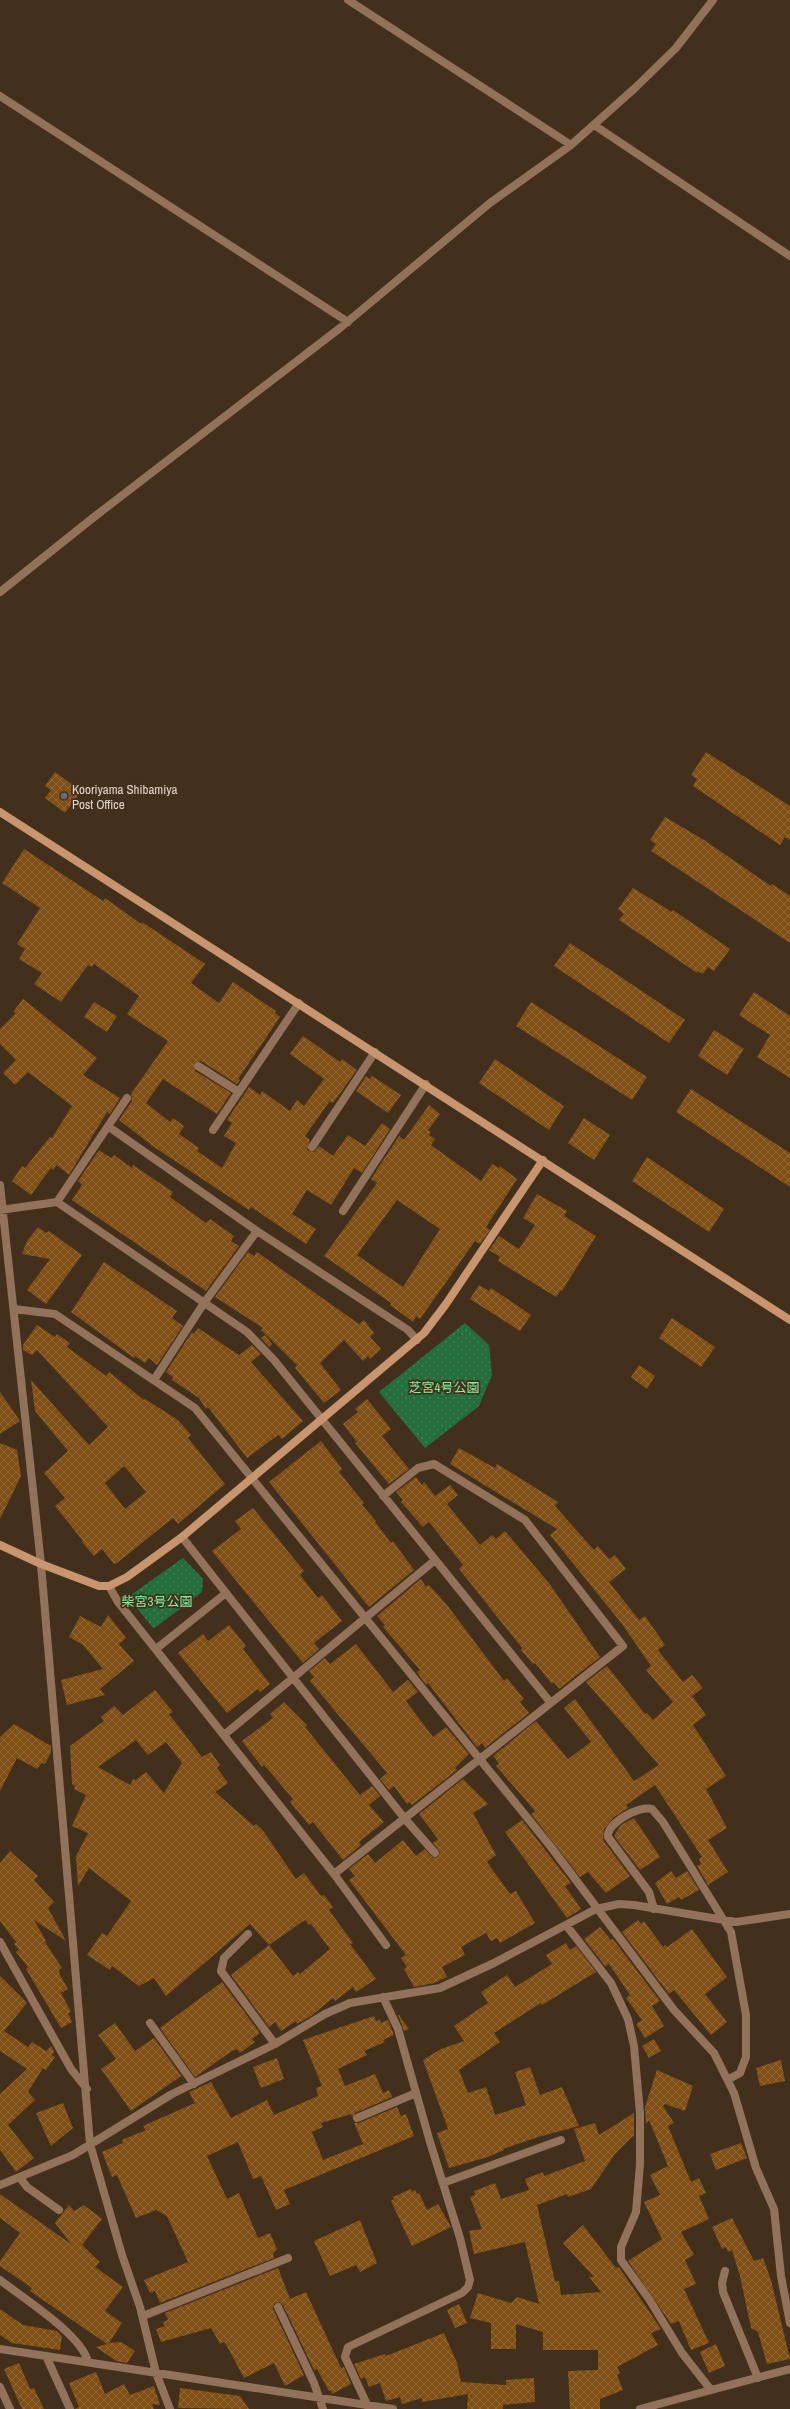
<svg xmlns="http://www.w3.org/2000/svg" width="790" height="2409" viewBox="0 0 790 2409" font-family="'Archivo Narrow','Noto Sans JP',sans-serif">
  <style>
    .grass { fill: url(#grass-dots) }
    .building { fill: url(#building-cross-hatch); fill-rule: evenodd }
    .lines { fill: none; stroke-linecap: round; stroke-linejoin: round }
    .street { stroke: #93725b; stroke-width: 8 }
    .secondary { stroke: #c8956e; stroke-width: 8 }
    .service-dot { fill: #5c6f8a; stroke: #43301c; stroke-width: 1.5 }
    .labels { text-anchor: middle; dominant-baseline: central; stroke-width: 3.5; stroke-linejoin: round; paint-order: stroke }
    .poi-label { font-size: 13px; fill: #e1d4c9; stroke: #43301c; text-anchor: start }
    .park-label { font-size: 13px; fill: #87f1a1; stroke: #43301c }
  </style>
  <defs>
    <pattern id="grass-dots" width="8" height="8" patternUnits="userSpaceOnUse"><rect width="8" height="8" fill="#236e3a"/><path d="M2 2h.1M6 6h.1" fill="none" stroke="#438255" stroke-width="1.8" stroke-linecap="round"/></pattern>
    <pattern id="building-cross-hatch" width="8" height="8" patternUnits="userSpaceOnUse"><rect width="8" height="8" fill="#7f4f15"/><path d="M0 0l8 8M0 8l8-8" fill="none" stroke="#916736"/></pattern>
  </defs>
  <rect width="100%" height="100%" fill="#43301c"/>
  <path class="grass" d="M465 1323 489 1345 492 1375 479 1406 425 1448 379 1392Z
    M183 1558 203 1579 202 1592 156 1627 153 1628 128 1597Z"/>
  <path class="building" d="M706 752 790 806V840L785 837 780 845 693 786 697 779 691 775Z
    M55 772 81 791 65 813 45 798 51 790 45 786Z
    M665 817 704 840 771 886 772 884 790 896V943L651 851 656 844 650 840Z
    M24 849 103 901 105 898 141 924 142 922 205 964 191 983 219 1003 233 982 276 1011 275 1013 280 1017 238 1079 240 1080 237 1084 201 1061 194 1063 195 1071 231 1093 217 1114 163 1079 146 1103 170 1122 173 1118 184 1126 179 1134 199 1148 197 1151 222 1168 236 1143 224 1136 232 1123 227 1120 249 1087 260 1095 262 1091 290 1111 297 1100 304 1106 324 1079 290 1054 303 1036 340 1062 342 1059 357 1070 333 1103 330 1101 305 1136 310 1140 307 1150 314 1152 319 1146 333 1156 348 1135 365 1146 382 1123 390 1129 362 1173 354 1168 331 1205 307 1190 292 1214 316 1229 306 1244 251 1207 249 1210 154 1147 119 1120 132 1101 131 1094 168 1041 127 1014 139 996 94 964 92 967 88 965 61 1002 34 984 42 973 19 959 25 949 17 944 40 908 2 883Z
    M633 888 672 912 673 910 730 949 714 971 708 967 703 974 698 971 697 973 619 920 624 914 618 909Z
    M570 943 685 1020 669 1043 554 966Z
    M754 992 790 1016V1078L757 1057 770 1035 739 1015Z
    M23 999 97 1058 83 1075 120 1098 110 1114 107 1112 69 1175 57 1165 53 1170 51 1168 31 1195 12 1181 22 1166 25 1168 50 1137 52 1138 72 1106 28 1072 15 1085 3 1073 16 1060 0 1044V1029L16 1013 13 1012Z
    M94 1002 117 1016 107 1032 84 1017Z
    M531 1002 647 1077 632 1100 516 1026Z
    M714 1030 744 1049 727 1075 698 1056Z
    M495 1059 564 1106 549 1130 479 1083Z
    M366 1076 370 1079 372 1076 401 1095 388 1113 356 1091Z
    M691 1089 790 1153V1187L676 1112Z
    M429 1105 440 1114 428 1130 431 1132 429 1135 435 1139 431 1145 481 1181 492 1164 499 1168 500 1166 517 1179 486 1227 490 1230 480 1244 475 1241 420 1319 416 1316 413 1322 390 1305 391 1303 324 1256 377 1183 371 1179 399 1136 404 1140ZM397 1200 440 1229 403 1287 357 1255Z
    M584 1118 610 1135 594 1160 568 1143Z
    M99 1150 111 1158 114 1155 132 1168 133 1165 173 1192 170 1197 206 1223 210 1219 234 1236 231 1241 239 1246 206 1291 72 1200 82 1185 78 1181Z
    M647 1157 724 1209 709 1232 632 1181Z
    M537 1194 567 1211 564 1216 596 1236 562 1291 561 1290 556 1297 498 1261 500 1257 489 1250 499 1236 519 1249 535 1225 523 1218Z
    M38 1227 46 1233 49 1231 82 1255 46 1304 27 1290 50 1259 22 1254 27 1241Z
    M248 1252 254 1256 257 1252 359 1324 364 1320 374 1333 370 1337 381 1349 370 1359 368 1356 363 1361 344 1340 320 1363 341 1390 324 1403 295 1368 297 1365 261 1330 263 1328 215 1297Z
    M104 1262 177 1311 172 1318 183 1326 157 1365 149 1358 145 1363 135 1356 134 1358 71 1312Z
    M479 1285 489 1291 491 1288 531 1315 520 1331 470 1299Z
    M672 1318 715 1347 701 1367 659 1338Z
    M37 1325 55 1337 57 1334 70 1343 67 1347 106 1376 109 1372 144 1400 145 1399 178 1420 191 1435 188 1438 225 1484 178 1524 173 1518 117 1563 114 1564 102 1549 94 1556 82 1542 83 1541 55 1506 65 1498 44 1473 68 1451 35 1411 31 1380 89 1445 108 1427 37 1350 32 1355 23 1350V1345ZM124 1466 146 1492 125 1509 105 1483Z
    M198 1328 239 1355 252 1345 261 1354 251 1362 303 1421 282 1439 278 1435 247 1458 208 1407 206 1409 199 1398 172 1380 173 1377 166 1372 192 1332 194 1334Z
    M265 1335 272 1344 269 1347 261 1338Z
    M639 1365 655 1376 647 1389 631 1377Z
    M0 1392 20 1421 0 1434Z
    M367 1399 391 1429 382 1436 409 1469 389 1484 355 1443 357 1442 343 1424 358 1412 355 1409Z
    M321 1441 342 1469 339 1472 364 1503 362 1505 376 1521 375 1522 391 1543 393 1541 414 1570 369 1607 269 1482Z
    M0 1443 17 1450 21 1476 0 1519Z
    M459 1448 495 1468 497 1464 558 1502 555 1506 594 1550 598 1546 609 1559 615 1555 626 1569 609 1582 639 1620 645 1616 665 1645 658 1650 683 1682 692 1675 703 1688 692 1696 706 1715 693 1725 726 1776 706 1789 727 1828 708 1840 728 1872 708 1885 697 1866 701 1864 699 1859 702 1857 655 1785 626 1805 628 1808 614 1817 604 1829 603 1840 630 1876 606 1893 588 1872 580 1877 531 1814 535 1811 496 1766 499 1763 493 1756 536 1721 568 1759 591 1742 564 1708 575 1699 634 1781 659 1765 586 1682 607 1666 645 1714 647 1713 653 1720 673 1702 646 1670 651 1666 622 1624 550 1535 557 1529 450 1464Z
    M416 1477 422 1485 424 1482 435 1496 450 1485 458 1495 447 1504 480 1545 492 1535 496 1539 505 1531 549 1583 600 1657 559 1689 554 1682 552 1684 535 1663 533 1664 521 1650 522 1648 459 1569 463 1565 429 1522 423 1527 401 1502 403 1500 396 1492Z
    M253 1508 304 1571 300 1575 318 1598 322 1595 342 1621 314 1643 319 1649 303 1663 212 1551 241 1529 235 1521Z
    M421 1579 426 1587 429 1585 447 1605 504 1681 507 1678 524 1699 520 1702 529 1713 485 1748 482 1743 477 1747 428 1683 426 1685 417 1672 420 1670 383 1627 385 1625 377 1616Z
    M108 1615 126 1638 119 1644 134 1661 100 1689 105 1695 67 1705 61 1680 103 1669 83 1645 69 1637 80 1616 101 1627Z
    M229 1625 246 1646 243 1649 270 1684 260 1692 258 1689 227 1713 178 1653 203 1634 208 1641Z
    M356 1644 393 1692 408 1680 418 1692 406 1701 433 1737 446 1727 469 1754 455 1768 457 1770 412 1805 410 1802 407 1804 394 1786 389 1790 380 1779 387 1773 310 1681 314 1677 309 1671 325 1658 330 1664Z
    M155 1690 173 1712 169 1714 202 1757 211 1752 220 1765 217 1768 228 1783 215 1792 254 1826 256 1824 264 1832 296 1879 304 1873 321 1896 324 1895 333 1907 329 1910 353 1943 350 1944 376 1979 356 1992 353 1987 335 2001 333 1998 311 2016 297 2024 296 2021 281 2031 275 2022 269 2027 231 1975 269 1945 250 1924 166 1996 154 1978 139 1986 112 1966 110 1970 87 1955 102 1933 107 1936 131 1901 89 1868 78 1886 76 1856 88 1833 72 1826 86 1795 74 1789 75 1786 72 1784 70 1746 104 1721 101 1717 114 1706 123 1715ZM136 1740 148 1755 166 1742 182 1763 164 1793 146 1772 136 1780 133 1779 130 1785 98 1767ZM305 1920 309 1925 311 1924 330 1949 300 1974 298 1972 293 1976 269 1945Z
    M284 1702 307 1725 305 1727 360 1795 372 1786 380 1796 369 1805 384 1822 359 1842 361 1845 343 1860 313 1822 309 1825 290 1802 293 1799 264 1765 262 1767 242 1741 273 1718 270 1714Z
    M14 1724 51 1746V1752L45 1764 42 1763 37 1769 17 1758 0 1791V1737Z
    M463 1779 488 1804 473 1813 496 1855 487 1862 510 1894 516 1891 535 1923 500 1943 497 1938 491 1941 486 1933 461 1947 465 1955 442 1967 447 1977 434 1983 414 1987 404 1969 407 1967 401 1958 406 1955 349 1880 355 1876 349 1869 368 1854 375 1863 403 1840 416 1856 425 1849 433 1858 438 1857 440 1852 433 1843 438 1839 419 1814Z
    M634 1818 660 1857 640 1870 614 1836 621 1825Z
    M522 1820 571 1883 565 1886 581 1909 567 1918 505 1832Z
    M10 1851 38 1876 34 1880 54 1902 48 1908 66 1941 34 1920 46 1941 45 1942 62 1968 59 1970 60 1975 68 1989 61 1993 71 2012 68 2013 72 2022 61 2028 26 1969 28 1967 16 1952 19 1950 14 1944 16 1942 0 1921V1863Z
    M671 1871 676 1878 687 1871 699 1890 681 1900 679 1897 667 1904 655 1883Z
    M638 1920 641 1924 644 1921 663 1947 665 1945 667 1947 692 1929 727 1977 705 1994 727 2022 711 2035 674 1990 669 1994 622 1932Z
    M600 1927 611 1940 613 1939 660 2001 652 2006 664 2026 645 2038 636 2024 642 2020 626 1998 630 1995 609 1964 605 1966 584 1939Z
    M566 1943 570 1950 576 1946 596 1972 542 2005 541 2003 494 2033 500 2042 459 2070 468 2093 486 2087 495 2115 526 2105 515 2072 530 2067 540 2095 562 2087 579 2126 538 2137 503 2149 504 2150 488 2157 449 2168 437 2133 448 2129 423 2060 441 2049 464 2041 454 2026 488 2003 481 1992 507 1975 515 1987 552 1964 546 1955Z
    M0 1976 27 2003 4 2031 28 2047 32 2042 46 2051 51 2046 54 2051 52 2055 55 2057 46 2070 43 2068 28 2092 35 2100 8 2125 34 2158 16 2172 0 2150V2094L27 2069 0 2051Z
    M222 1982 260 2033 252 2039 255 2042 240 2053 237 2049 232 2051 195 2077 160 2028Z
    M398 2015H399L409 2029 404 2031Z
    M374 2016 376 2021 380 2020 381 2023 388 2020 394 2035 383 2040 385 2042 364 2051 367 2055 338 2069 345 2086 375 2074 383 2093 389 2090 392 2097 355 2113 352 2117 351 2114 321 2123 323 2127 312 2132 323 2160 363 2144 354 2123H359L397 2107 401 2116 406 2114 414 2136 284 2190 290 2204 276 2210 261 2176 253 2179 238 2142 207 2156 227 2199 239 2193 258 2238 270 2233 277 2249 273 2254 274 2258 160 2303 155 2291 150 2293 144 2280 188 2262 167 2216 156 2210 136 2218 117 2175 112 2177 102 2152 123 2143 122 2140 146 2130 143 2126 195 2103 189 2092 211 2082 231 2118 267 2100 274 2115 318 2096 316 2088 322 2086 303 2040Z
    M115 2023 135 2051 154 2038 185 2081 181 2076 131 2111 101 2069 116 2059 98 2035Z
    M654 2039 661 2051 649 2058 642 2046Z
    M277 2058 284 2079 261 2088 253 2067Z
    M781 2060 785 2081 760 2086 756 2068Z
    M657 2070 693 2086 685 2111 665 2104 663 2106 674 2123 668 2126 691 2182 699 2178 706 2193 699 2196 709 2219 681 2232 694 2255 685 2260 696 2284 684 2289 709 2343 691 2350 679 2321 671 2324 628 2261 662 2239 644 2202 660 2195 650 2175 668 2166 649 2120 646 2124 645 2107Z
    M63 2103 73 2128 51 2146 36 2113Z
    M634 2113V2135L615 2154 591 2189 568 2197 567 2194 537 2205 555 2281H559L561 2295 601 2292 589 2277H594L563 2243 583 2225 616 2268 619 2267 661 2329 651 2333 658 2345 617 2367 620 2373 617 2375 623 2390 600 2399V2409H570L568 2371 598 2370V2350H543V2332L516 2324V2349H491V2323L470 2318 478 2293 511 2303 517 2297 539 2304 525 2242 474 2254 469 2231 482 2229 470 2197 475 2195 474 2191 495 2183 501 2199 529 2190 525 2179 543 2172 544 2176 585 2161 574 2129 595 2123 599 2135Z
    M741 2143 747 2158 716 2170 710 2154Z
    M411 2189 412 2192 415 2190 417 2194 419 2193 427 2210 438 2204 451 2227 412 2246 391 2201 394 2199 393 2197Z
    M0 2194 71 2244 55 2223 69 2205 74 2211 84 2205 102 2219 82 2245 100 2262 95 2267 123 2287 105 2311 122 2323 109 2343 121 2342 135 2351 127 2363 116 2361 96 2347 107 2344 30 2291 32 2288 0 2266V2261L20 2233 0 2218Z
    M732 2218 754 2261 763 2258 771 2280 790 2359 767 2364 758 2332 751 2328 740 2276 732 2250 728 2252 726 2247 722 2249 712 2227Z
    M360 2220 377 2263 360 2272 356 2265 330 2276 314 2241Z
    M278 2268 290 2299 306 2292 341 2368 344 2367 351 2384 332 2394 331 2390 329 2391 317 2369 314 2370 283 2305 279 2302 274 2304 273 2309 304 2375 285 2386 274 2363 244 2378 228 2348 224 2342 220 2344 211 2328 161 2342 156 2329 165 2326 163 2322 168 2320 165 2313Z
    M459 2304 467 2323 455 2328 447 2310Z
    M0 2309 23 2325 57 2331 62 2336 60 2350 12 2343 0 2335Z
    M444 2333 457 2363 461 2382 506 2385V2380L534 2378 535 2402 503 2405V2409H467L468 2394 422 2402V2398L402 2404 400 2397 386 2401 380 2383 369 2387 365 2377 361 2379 354 2364 385 2354 386 2356Z
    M716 2344 725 2366 709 2373 700 2352Z
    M19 2363 30 2389 34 2388 44 2409H22L4 2369Z
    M96 2372 105 2394 124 2384 130 2395 154 2386 160 2405 152 2404 154 2409H75L79 2407 69 2383Z
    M180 2388 240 2396 249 2409 178 2408Z"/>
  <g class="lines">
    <path class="street" d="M348 0 571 145
      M0 96 348 322
      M594 125 790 256
      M0 592 94 517 340 328 490 203 571 145 635 88 676 48 713 0
      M198 1066 239 1092
      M109 1127 257 1231 408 1330 417 1340
      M213 1130 299 1003
      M312 1147 375 1052
      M0 1185 41 1564 90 2144 122 2255 140 2307 156 2373 170 2409
      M57 1202 127 1098
      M0 1210 57 1202 247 1332 274 1360 550 1702
      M343 1211 426 1084
      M14 1309 55 1314 195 1408 551 1847 674 2010 714 2053 734 2093 756 2168 774 2209 781 2276 790 2323
      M154 1380 204 1303 257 1231
      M109 1586 118 1602 334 1874 623 1646 525 1520 434 1464 418 1468 383 1496
      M226 1593 405 1819 435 1853
      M156 1649 226 1593 182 1537
      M224 1735 434 1561
      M334 1874 386 1945
      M654 1909 649 1892 608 1837C606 1823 640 1805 652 1809L663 1822 731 1932 746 2015V2057L740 2073 729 2079
      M566 1925 611 1983 628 2019 634 2046 640 2113V2164L636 2212 621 2247V2260L649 2299 682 2353 711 2390
      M248 1934 224 1958 221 1971 275 2044
      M0 1942 71 2069 87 2089
      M150 2023 194 2084
      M357 2118 416 2093
      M20 2178 27 2187 59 2210
      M443 2183 561 2140
      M0 2185 73 2155 172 2094 275 2044 325 2014 350 2003 440 1988 494 1963 596 1909 619 1904 634 1905 736 1922 790 1914
      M725 2271 722 2283 723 2292 758 2378
      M0 2280C23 2298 82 2335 88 2362
      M278 2307 314 2383 323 2409
      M143 2316 288 2258
      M0 2349 393 2409
      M46 2356 70 2409
      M0 2387 10 2409
      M369 2409 345 2357 348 2347 462 2293 468 2287 470 2280 460 2238 430 2142 398 2029 383 1997
      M640 2409 790 2369"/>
    <path class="secondary" d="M0 812 790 1320
      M0 1545 41 1564 99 1586H109L127 1577 182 1537 424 1333 446 1304 543 1160"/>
  </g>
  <circle class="service-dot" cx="64" cy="796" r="4"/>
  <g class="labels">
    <g class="poi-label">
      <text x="72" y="789">Kooriyama Shibamiya<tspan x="72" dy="15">Post Office</tspan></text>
    </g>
    <g class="park-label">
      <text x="444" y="1387">芝宮4号公園</text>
      <text x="157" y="1601">柴宮3号公園</text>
    </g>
  </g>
</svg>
